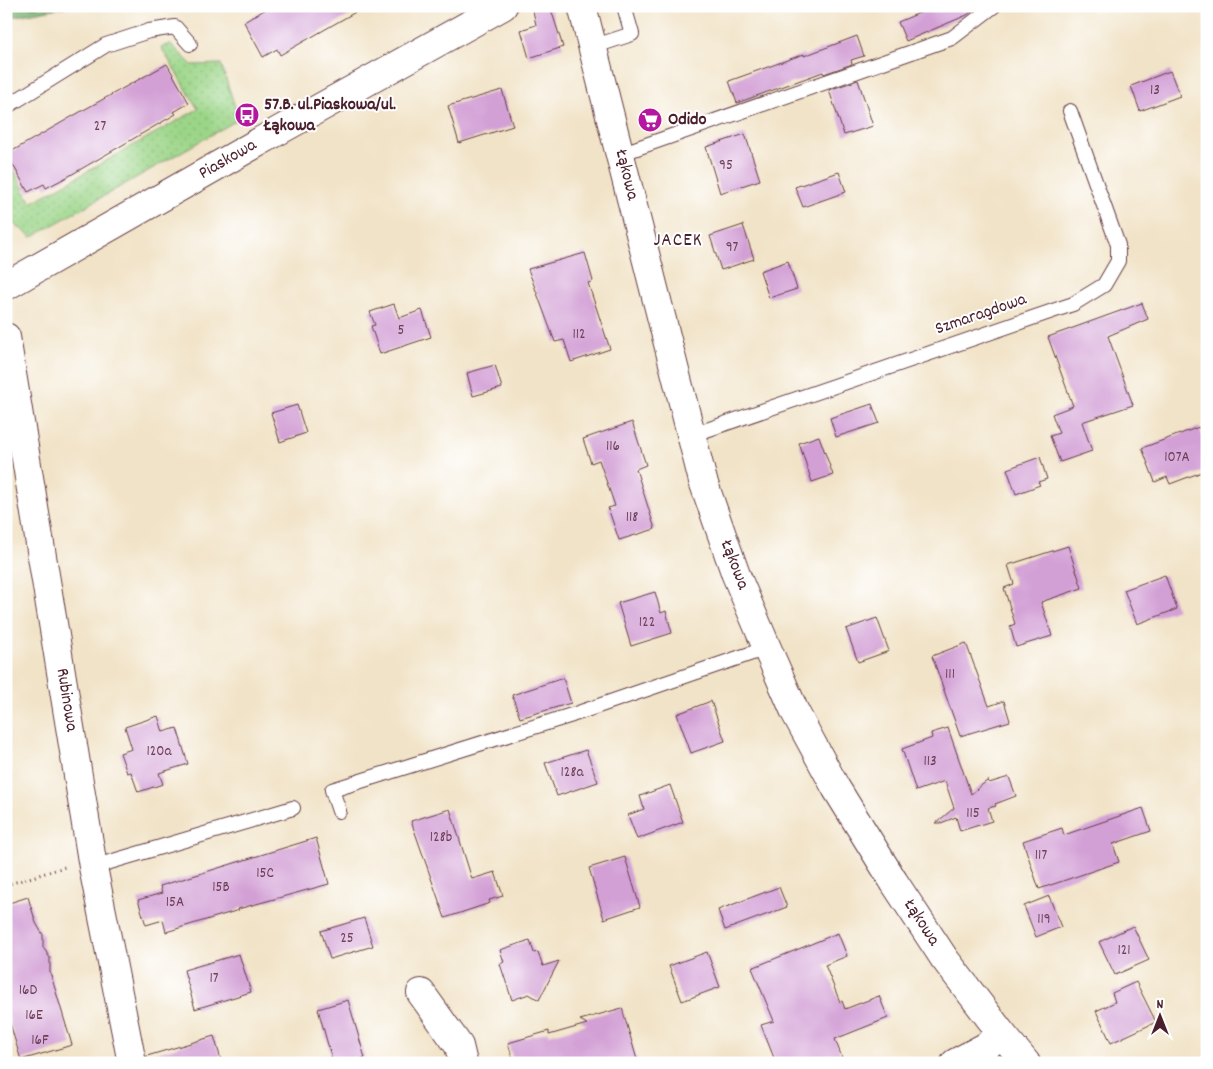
<svg xmlns="http://www.w3.org/2000/svg" width="1213" height="1069" viewBox="0 0 1213 1069" font-family="Dekko,sans-serif">
  <style>
    .grass { fill: url(#grass-dots); stroke: #727a5a }
    .forest { fill: url(#forest-firs); stroke: #636a50 }
    .building { fill: #d3a0d6 }
    .lines { fill: none; stroke-linecap: round; stroke-linejoin: round }
    .service-casing { stroke: #633c42; stroke-width: 16 }
    .minor-casing { stroke: #633c42; stroke-width: 30 }
    .path { stroke: #633c42; stroke-width: 3; stroke-dasharray: 1 4; stroke-linecap: butt }
    .service { stroke: #fff; stroke-width: 14 }
    .minor { stroke: #fff; stroke-width: 28 }
    .labels { text-anchor: middle; dominant-baseline: central; stroke-width: 4; stroke-linejoin: round; paint-order: stroke }
    .number-label { font-size: 15px; fill: #6c3f56 }
    .poi-label { font-size: 18px; font-weight: bold; fill: #4a1f2b; stroke: #fff; text-anchor: start }
    .street-label { font-size: 18px; fill: #4a1f2b; stroke: #fff }
    .neighbourhood-label { font-size: 19px; letter-spacing: 1px; fill: #4a1f2b; stroke: #fff }
  </style>
  <defs>
    <pattern id="grass-dots" width="8" height="8" patternUnits="userSpaceOnUse" patternTransform="scale(1.25)"><rect width="8" height="8" fill="#9bd588"/><path d="M2 2h.1M6 6h.1" fill="none" stroke="#87b676" stroke-width="1.8" stroke-linecap="round"/></pattern>
    <pattern id="forest-firs" width="22" height="20" patternUnits="userSpaceOnUse" patternTransform="scale(1.25)"><rect width="22" height="20" fill="#7cb674"/><path d="M5 1l3.5 6h-7zM16 11l3.5 6h-7z" fill="#68935f"/></pattern>
  </defs>
  <rect width="100%" height="100%" fill="#fff"/>
  <filter id="ink" filterUnits="userSpaceOnUse"><feTurbulence type="fractalNoise" baseFrequency=".02" numOctaves="2"/><feDisplacementMap in="SourceGraphic" scale="10" xChannelSelector="R" yChannelSelector="G"/><feConvolveMatrix kernelMatrix="1 2 1 2 8 2 1 2 1" color-interpolation-filters="sRGB"/></filter>
  <filter id="wash" filterUnits="userSpaceOnUse"><feTurbulence type="fractalNoise" baseFrequency=".0096" numOctaves="4" result="noise"/><feDisplacementMap in="SourceGraphic" scale="20" xChannelSelector="R" yChannelSelector="G"/><feGaussianBlur stdDeviation="1.12" result="paint"/><feColorMatrix in="noise" values="0 0 0 0 0 0 0 0 0 0 0 0 0 0 0 0 0 1.4 0 .05"/><feComposite in="paint" operator="in"/></filter>
  <g filter="url(#wash)">
    <rect width="100%" height="100%" fill="#f1e3c7"/>
    <path class="grass" d="M171 44 192 65 221 64 239 119 32 237 6 218V156L31 203 198 109 161 47Z"/>
    <path class="forest" d="M6 6H70L6 18Z"/>
    <g id="blocks">
      <path class="building" d="M271 6H366L280 55 277 49 263 57 244 22Z
        M532 6H550L563 47 529 58 521 30 536 25Z
        M936 6H979L967 15 906 41 898 22Z
        M857 36 864 56 851 60 852 64 824 74 823 72 737 103 729 81 804 54V56Z
        M167 64 189 103 174 112 176 114 69 176 46 188 44 184 28 192 7 154 80 112Z
        M1170 71 1180 96 1140 111 1131 86Z
        M858 80 873 126 844 135 829 90Z
        M502 90 513 126 459 143 448 106Z
        M745 134 760 180 720 193 706 147Z
        M839 172 846 192 803 207 795 187Z
        M743 225 754 259 721 270 710 236Z
        M585 253 593 281 588 283 610 349 571 362 564 340 555 342 528 269Z
        M788 261 797 289 769 298 760 271Z
        M1142 303 1148 319 1108 336 1133 405 1082 422 1092 451 1060 462 1050 436 1059 433 1052 414 1073 406 1048 337Z
        M394 304 399 318 422 310 431 337 380 354 371 326 375 325 370 312Z
        M495 365 502 388 473 396 467 373Z
        M872 404 879 423 836 437 830 418Z
        M297 405 306 433 280 442 271 413Z
        M632 422 646 465 636 469 655 529 619 540 608 508 615 506 599 460 591 463 583 439Z
        M1199 427 1203 437 1207 436V470L1170 484 1167 477 1155 482 1142 448Z
        M819 436 833 475 812 482 799 443Z
        M1040 457 1047 479 1038 482 1040 485 1016 494 1007 469Z
        M1068 546 1082 588 1041 602 1052 636 1016 647 1010 626 1015 624 1004 588 1014 584 1008 565Z
        M1165 575 1177 609 1137 624 1124 590Z
        M655 592 661 613 666 611 672 633 631 646 618 603Z
        M877 618 889 651 858 662 846 629Z
        M966 643 989 706 1004 701 1010 721 960 736 932 656Z
        M563 678 571 703 520 718 512 695Z
        M711 701 725 741 691 753 677 714Z
        M158 716 163 732 177 728 188 764 159 773 163 784 138 792 131 772 127 773 120 753 132 749 125 727Z
        M948 728 971 794 988 780 989 783 1009 777 1016 796 995 804 996 806 988 808 992 821 960 831 956 817 941 823H936L954 808 945 781 916 791 902 749 932 738 931 733Z
        M586 750 598 782 557 796 545 763Z
        M670 785 683 822 637 839 628 815 644 809 640 796Z
        M1143 808 1151 831 1113 844 1119 862 1039 889 1023 841 1062 828 1064 835Z
        M450 809 472 879 495 872 503 896 489 900 490 903 445 918 411 821Z
        M316 838 329 884 238 909 239 910 166 932 163 920 146 925 138 900 162 893 160 886Z
        M625 857 640 907 604 919 589 868Z
        M779 887 787 907 725 930 718 910Z
        M1049 896 1061 927 1036 937 1024 906Z
        M28 897 36 923 43 935V947L50 958V972L72 1045 21 1060 6 1010V904Z
        M364 918 373 946 330 959 321 931Z
        M1133 926 1149 960 1115 975 1099 942Z
        M838 933 847 956 825 965 840 1002 842 1001 845 1009 879 996 888 1018 835 1039 844 1063H776L761 1025 774 1021 752 968Z
        M530 940 534 953 538 952 543 966 559 961 539 1000 529 994 512 1000 500 964 504 962 500 950Z
        M707 952 720 987 682 1001 669 966Z
        M239 954 251 992 195 1009 184 970Z
        M1136 982 1156 1022 1111 1043 1096 1011 1115 1002 1112 993Z
        M348 1000 365 1058 348 1063H333L318 1009Z
        M622 1008 638 1063H514L508 1043 549 1031V1035L587 1024 580 1020Z
        M214 1036 222 1063H147V1056Z"/>
    </g>
  </g>
  <g filter="url(#ink)">
    <use href="#blocks" fill-opacity="0" stroke="#633c42" stroke-width="1"/>
    <g class="lines">
      <defs>
        <path id="service" d="M592 47 632 34 624 6
          M6 107 106 45 149 31 175 27 190 44
          M620 154 952 38 994 6
          M692 435 1073 304 1104 285 1118 261V245L1070 111
          M339 811 332 790 572 715 767 648
          M93 867 293 808"/>
        <path id="minor" d="M582 6 703 481 736 575 767 648 795 712 836 788 894 882 944 958 1002 1034 1026 1063
          M6 286 280 130 503 6
          M6 337 93 867 132 1063
          M421 993 459 1046 463 1063
          M955 1063 985 1047 1002 1034"/>
      </defs>
      <use href="#service" class="service-casing"/>
      <use href="#minor" class="minor-casing"/>
      <path class="path" d="M6 885 65 867"/>
      <use href="#service" class="service"/>
      <use href="#minor" class="minor"/>
    </g>
  </g>
  <defs>
    <symbol id="bus-disc" viewBox="-11 -11 22 22"><circle r="9.5" fill="#b5179e" stroke="#fff"/><path d="M-5-6H5V4H4V6H2V4H-2V6H-4V4H-5ZM-3.5-4V0h7V-4ZM-3.5 1.2v1.5H-2V1.2ZM2 1.2v1.5H3.5V1.2Z" fill="#fff"/></symbol>
    <symbol id="supermarket-disc" viewBox="-11 -11 22 22"><circle r="9.5" fill="#b5179e" stroke="#fff"/><path d="M-6-5.5h2.5l.6 2H6L4.5 2H-2.5L-4.4-4H-6ZM-1.5 3.2a1.3 1.3 0 1 0 .1 0ZM3 3.2a1.3 1.3 0 1 0 .1 0Z" fill="#fff"/></symbol>
  </defs>
  <g fill-rule="evenodd">
    <use href="#bus-disc" x="233" y="101" width="28" height="28"/>
    <use href="#supermarket-disc" x="636" y="106" width="28" height="28"/>
  </g>
  <g class="labels">
    <g class="number-label">
      <text x="1155" y="91">13</text>
      <text x="100" y="127">27</text>
      <text x="726" y="166">95</text>
      <text x="732" y="248">97</text>
      <text x="401" y="331">5</text>
      <text x="579" y="335">112</text>
      <text x="613" y="447">116</text>
      <text x="1177" y="458">107A</text>
      <text x="632" y="518">118</text>
      <text x="647" y="623">122</text>
      <text x="950" y="675">111</text>
      <text x="159" y="752">120a</text>
      <text x="930" y="762">113</text>
      <text x="572" y="773">128a</text>
      <text x="973" y="814">115</text>
      <text x="441" y="838">128b</text>
      <text x="1041" y="856">117</text>
      <text x="265" y="874">15C</text>
      <text x="221" y="888">15B</text>
      <text x="175" y="903">15A</text>
      <text x="1044" y="920">119</text>
      <text x="347" y="939">25</text>
      <text x="1124" y="951">121</text>
      <text x="214" y="979">17</text>
      <text x="28" y="991">16D</text>
      <text x="34" y="1016">16E</text>
      <text x="40" y="1041">16F</text>
    </g>
    <g class="poi-label">
      <text x="264" y="105">57.B. ul.Piaskowa/ul.<tspan x="264" dy="21">Łąkowa</tspan></text>
      <text x="668" y="120">Odido</text>
    </g>
    <g class="street-label">
      <text transform="translate(228 160) rotate(-30)">Piaskowa</text>
      <text transform="translate(626 175) rotate(76)">Łąkowa</text>
      <text transform="translate(981 315) rotate(-19)">Szmaragdowa</text>
      <text transform="translate(734 565) rotate(69)">Łąkowa</text>
      <text transform="translate(66 700) rotate(81)">Rubinowa</text>
      <text transform="translate(921 923) rotate(57)">Łąkowa</text>
    </g>
    <g class="neighbourhood-label">
      <text x="678" y="241">JACEK</text>
    </g>
  </g>
  <rect width="1213" height="1069" fill="none" stroke="#fff" stroke-width="25"/>
  <g transform="translate(1160 1016)" stroke="#ffffff" stroke-width="4" paint-order="stroke">
  <path d="M0-4L9 19L0 12L-9 19Z" fill="#4a1f2b"/>
  <text y="-8" font-size="14" font-weight="bold" text-anchor="middle" fill="#4a1f2b">N</text>
  </g>
</svg>
